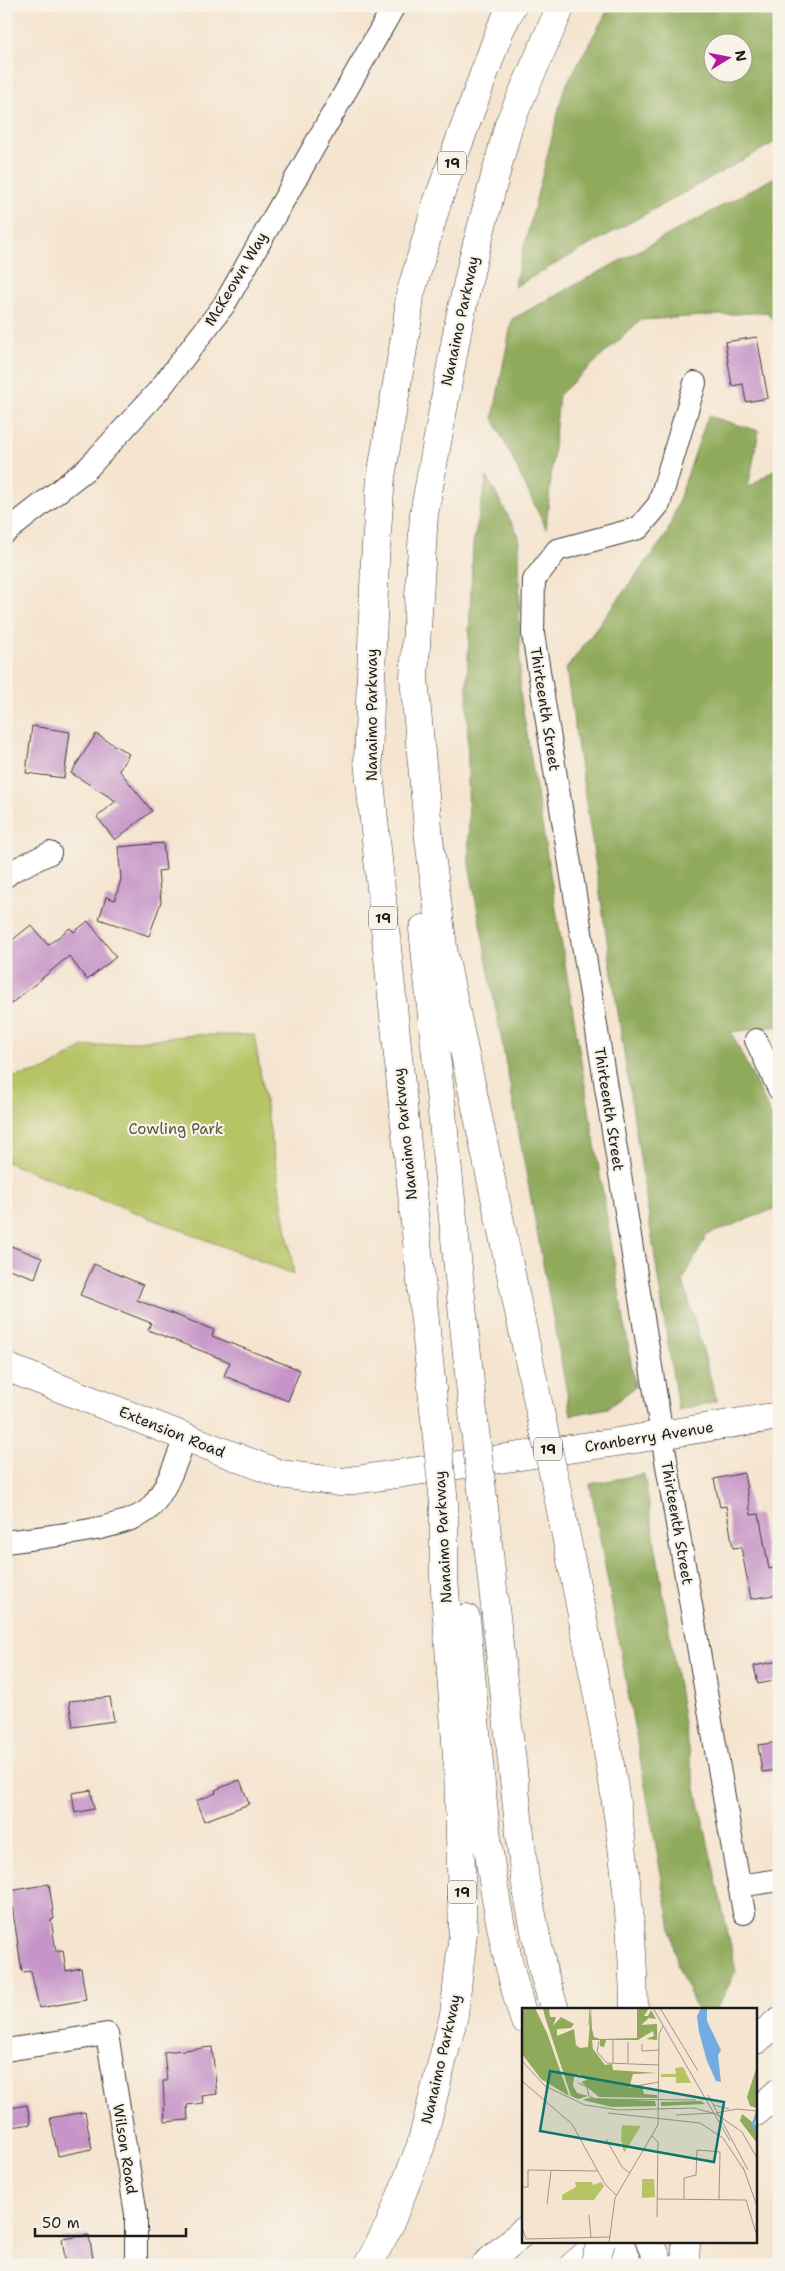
<svg xmlns="http://www.w3.org/2000/svg" width="785" height="2271" viewBox="0 0 785 2271" font-family="'Shantell Sans',sans-serif">
  <style>
    .green { fill: #b6c466; stroke: #697041 }
    .forest { fill: #90aa5b; stroke: #56633c; fill-rule: evenodd }
    .building { fill: #c694c8 }
    .lines { fill: none; stroke-linecap: round; stroke-linejoin: round }
    .street-casing { stroke: #3d3a37; stroke-width: 24 }
    .secondary-casing { stroke: #3d3a37; stroke-width: 29 }
    .highway-casing { stroke: #3d3a37; stroke-width: 29 }
    .street { stroke: #fff; stroke-width: 22 }
    .secondary { stroke: #fff; stroke-width: 28 }
    .highway { stroke: #fff; stroke-width: 28 }
    .highway-bridge-casing { stroke: #3d3a37; stroke-width: 29; stroke-linecap: butt }
    .highway-bridge { stroke: #fff; stroke-width: 28 }
    .labels { text-anchor: middle; dominant-baseline: central; stroke-width: 4.5; stroke-linejoin: round; paint-order: stroke }
    .shield { fill: #f7f3e8; stroke: #5e5c59; stroke-width: 1 }
    .shield-label { font-size: 14px; font-weight: bold; fill: #1c1c1c }
    .street-label { font-size: 15px; fill: #1c1c1c; stroke: #f7f3e8 }
    .park-label { font-size: 15px; fill: #525736; stroke: #f7f3e8 }
    .inset-river { fill: none; stroke: #74abe3; stroke-width: 2.5 }
    .inset-road { fill: none; stroke: #9e9487; stroke-width: 1 }
    .view { fill: #0f766e; fill-opacity: 0.15; stroke: #0f766e; stroke-width: 2.5 }
    .inset-edge { fill: none; stroke: #1c1c1c; stroke-width: 2.5 }
  </style>
  <rect width="100%" height="100%" fill="#f7f3e8"/>
  <filter id="ink" filterUnits="userSpaceOnUse"><feTurbulence type="fractalNoise" baseFrequency=".02" numOctaves="2"/><feDisplacementMap in="SourceGraphic" scale="10" xChannelSelector="R" yChannelSelector="G"/><feConvolveMatrix kernelMatrix="1 2 1 2 8 2 1 2 1" color-interpolation-filters="sRGB"/></filter>
  <filter id="wash" filterUnits="userSpaceOnUse"><feTurbulence type="fractalNoise" baseFrequency=".0096" numOctaves="4" result="noise"/><feDisplacementMap in="SourceGraphic" scale="20" xChannelSelector="R" yChannelSelector="G"/><feGaussianBlur stdDeviation="1.12" result="paint"/><feColorMatrix in="noise" values="0 0 0 0 0 0 0 0 0 0 0 0 0 0 0 0 0 1.4 0 .05"/><feComposite in="paint" operator="in"/></filter>
  <g filter="url(#wash)">
    <rect width="100%" height="100%" fill="#f5e4cf"/>
    <path class="green" d="M193 1035H254L294 1274 6 1162V1079L45 1070 83 1047Z"/>
    <path class="forest" d="M610 6H779V140L514 287 564 89ZM712 42H742V72H712Z
      M779 175V328L767 312 641 320 559 395 546 529 493 418 512 319Z
      M708 416 759 431 748 488 779 466V1026L731 1032 779 1131V1207L707 1235 683 1280 717 1401 678 1410 566 669 667 534Z
      M487 477 519 536 520 692 635 1387 608 1408 571 1415 469 864 467 680 473 544Z
      M644 1474 690 1761 736 1971 716 2010H697L678 1967 590 1484Z"/>
    <g id="blocks">
      <path class="building" d="M757 337 768 398 746 402 743 384 732 386 725 342Z
        M32 726 70 732 64 778 26 773Z
        M96 734 129 754 119 770 152 811 115 840 97 817 116 801 71 773Z
        M163 843 166 870 158 871 161 902 149 936 99 919 106 897 115 900 121 879 118 847Z
        M88 921 116 957 87 980 69 956 6 1008V945L31 925 48 945 70 928 74 932Z
        M6 1244 42 1258 35 1278 6 1268Z
        M94 1264 143 1285 137 1300 214 1330 212 1336 300 1370 288 1401 224 1376 230 1362 148 1330 151 1323 80 1295Z
        M744 1473 751 1515 759 1514 769 1569 779 1567V1594L751 1599 741 1547 733 1548 726 1506 720 1507 714 1479Z
        M779 1661V1680L758 1684 754 1666Z
        M110 1697 114 1721 73 1727 69 1701Z
        M779 1742V1770L762 1772 758 1745Z
        M240 1780 249 1804 204 1821 196 1801 216 1793 215 1790Z
        M91 1790 94 1809 75 1813 72 1793Z
        M49 1884 54 1919 51 1920 56 1951 63 1950 66 1971 81 1968 86 2000 39 2008 31 1971 22 1972 10 1891Z
        M212 2047 217 2094 202 2096 204 2103 187 2105 188 2120 165 2122 163 2081H167L164 2052Z
        M27 2105 31 2124 6 2128V2109Z
        M85 2112 92 2149 58 2156 50 2118Z
        M89 2235 94 2265H66L62 2239Z"/>
    </g>
  </g>
  <g filter="url(#ink)">
    <use href="#blocks" fill-opacity="0" stroke="#3d3a37" stroke-width="1"/>
    <g class="lines">
      <defs>
        <path id="street" d="M695 383 659 504 639 528 557 550 534 580 533 634 666 1460 744 1913
          M6 532 88 468 159 390 224 305 394 6
          M6 876 12 871 50 853
          M756 1040 779 1089
          M6 1542C38 1537 131 1530 151 1507 168 1487 176 1462 185 1438
          M739 1886 779 1880
          M6 2050 107 2034 136 2214V2265"/>
        <path id="secondary" d="M6 1367 280 1474 341 1482 617 1442 779 1416
          M619 2242 628 2265
          M650 2242 660 2265"/>
        <path id="highway" d="M423 929 474 1422
          M540 1412 444 955 429 839 414 678 424 514 459 322 473 259 509 124 561 6
          M436 1429 368 761 375 560 381 477 407 325 410 295 437 203 500 30 512 6
          M556 1486C590 1659 632 1833 634 2010
          M483 1498 525 1880 543 1971 555 2010
          M466 1618C479 1752 484 1890 524 2019
          M756 2040 779 2021
          M756 2112 779 2092
          M368 2265 389 2226 421 2145 454 2015 463 1933 458 1770 444 1577V1503
          M485 2265 524 2231
          M574 2265 601 2242
          M685 2265 686 2242"/>
      </defs>
      <use href="#street" class="street-casing"/>
      <use href="#secondary" class="secondary-casing"/>
      <use href="#highway" class="highway-casing"/>
      <use href="#street" class="street"/>
      <use href="#secondary" class="secondary"/>
      <use href="#highway" class="highway"/>
      <defs>
        <path id="highway-bridge" d="M540 1412 556 1486
          M474 1422 483 1498
          M436 1429 444 1503
          M594 2265 601 2242"/>
      </defs>
      <use href="#highway-bridge" class="highway-bridge-casing"/>
      <use href="#highway-bridge" class="highway-bridge"/>
    </g>
  </g>
  <g class="labels">
    <g class="shield">
      <rect x="438" y="151.5" width="28" height="23" rx="4"/>
      <rect x="369" y="906.5" width="28" height="23" rx="4"/>
      <rect x="534" y="1437.5" width="28" height="23" rx="4"/>
      <rect x="448" y="1880.5" width="28" height="23" rx="4"/>
    </g>
    <g class="shield-label">
      <text x="452" y="163">19</text>
      <text x="383" y="918">19</text>
      <text x="548" y="1449">19</text>
      <text x="462" y="1892">19</text>
    </g>
    <g class="street-label">
      <text transform="translate(236 279) rotate(-59)">McKeown Way</text>
      <text transform="translate(460 321) rotate(-78)">Nanaimo Parkway</text>
      <text transform="translate(545 709) rotate(81)">Thirteenth Street</text>
      <text transform="translate(372 715) rotate(-90)">Nanaimo Parkway</text>
      <text transform="translate(609 1109) rotate(81)">Thirteenth Street</text>
      <text transform="translate(405 1134) rotate(-96)">Nanaimo Parkway</text>
      <text transform="translate(172 1432) rotate(22)">Extension Road</text>
      <text transform="translate(649 1437) rotate(-9)">Cranberry Avenue</text>
      <text transform="translate(677 1523) rotate(80)">Thirteenth Street</text>
      <text transform="translate(443 1537) rotate(-93)">Nanaimo Parkway</text>
      <text transform="translate(441 2059) rotate(-77)">Nanaimo Parkway</text>
      <text transform="translate(125 2149) rotate(81)">Wilson Road</text>
    </g>
    <g class="park-label">
      <text x="176" y="1129">Cowling Park</text>
    </g>
  </g>
  <g transform="translate(522 2008)">
    <rect width="235" height="235" fill="#f5e4cf"/>
    <path d="M161 59 169 75H154V69H139V66H154L153 60ZM100 117 119 118 102 145 99 131ZM120 171H132L133 189 120 190ZM53 174H70L71 177 79 174 82 178 72 192H40V187L54 179Z" fill="#b6c466"/>
    <path d="M0 0H13L25 25 47 88 19 71 0 46ZM27 0 28 9H34L31 18 39 9 52 16 49 20 35 21V28L52 21 54 37 58 40 66 39 69 0 70 21 72 29 78 31 115 30V0H127L122 8H126L129 2 134 11 127 10 119 17 135 16V32L124 31 132 28 131 23 116 32H84L82 39 78 38V32H70L71 41 83 57 90 56 91 62 135 65 111 66 107 80 120 77 122 86 135 87V90L77 89 59 74 65 72 57 66 52 68 51 78 55 85 66 88 56 91 49 88 23 9 21 1ZM235 58V100L228 98 225 89ZM66 90 133 93 134 98 90 99 61 92ZM179 93 183 96 139 98V94ZM220 106 235 118V135L218 113Z" fill="#90aa5b"/>
    <path d="M179 0H185V13L199 42 196 47 199 74 194 73 185 53 177 24 175 8Z" fill="#74abe3"/>
    <path class="inset-river" d="M235 104 231 116 235 126"/>
    <path class="inset-road" d="M131 0 208 133M138 0 176 63M67 17 68 0M91 32V55M77 33 75 44 85 55 137 57M120 36V43L137 42M0 53 23 78 63 97 97 102 172 100 194 106 220 124 235 150M106 55V34M0 73 50 116 83 176 94 187M56 75 65 79 67 88 73 91 174 92M108 79 137 74M186 87 226 162M192 97 207 101M86 105 178 115 201 130 222 162M194 105 215 101 235 103M154 107 191 105M130 128 136 134 135 209M84 131 100 159 108 165M221 159 235 198M0 179H6V162L76 163M135 191 224 192 234 225M162 191V170L174 167 175 142 189 143 198 144 197 192M25 196 29 163M67 207 69 229M0 219 4 231 88 229M87 235 93 190 136 117 137 26 141 18"/>
    <path class="view" d="M28 63 202 94 192 154 18 123Z"/>
    <rect width="235" height="235" class="inset-edge"/>
  </g>
  <rect width="785" height="2271" fill="none" stroke="#f7f3e8" stroke-width="25"/>
  <g transform="translate(728 58) rotate(80)"><circle r="24" fill="#f7f3e8" stroke="#9f9d96"/>
  <path d="M0-4L9 19L0 12L-9 19Z" fill="#b5179e"/>
  <text y="-8" font-size="14" font-weight="bold" text-anchor="middle" fill="#1c1c1c">N</text>
  </g>
  <path d="M35 2228v8h151v-8" fill="none" stroke="#1c1c1c" stroke-width="2.5"/>
  <text x="42" y="2228" font-size="15" fill="#1c1c1c" stroke="#f7f3e8" stroke-width="4" paint-order="stroke">50 m</text>
</svg>
